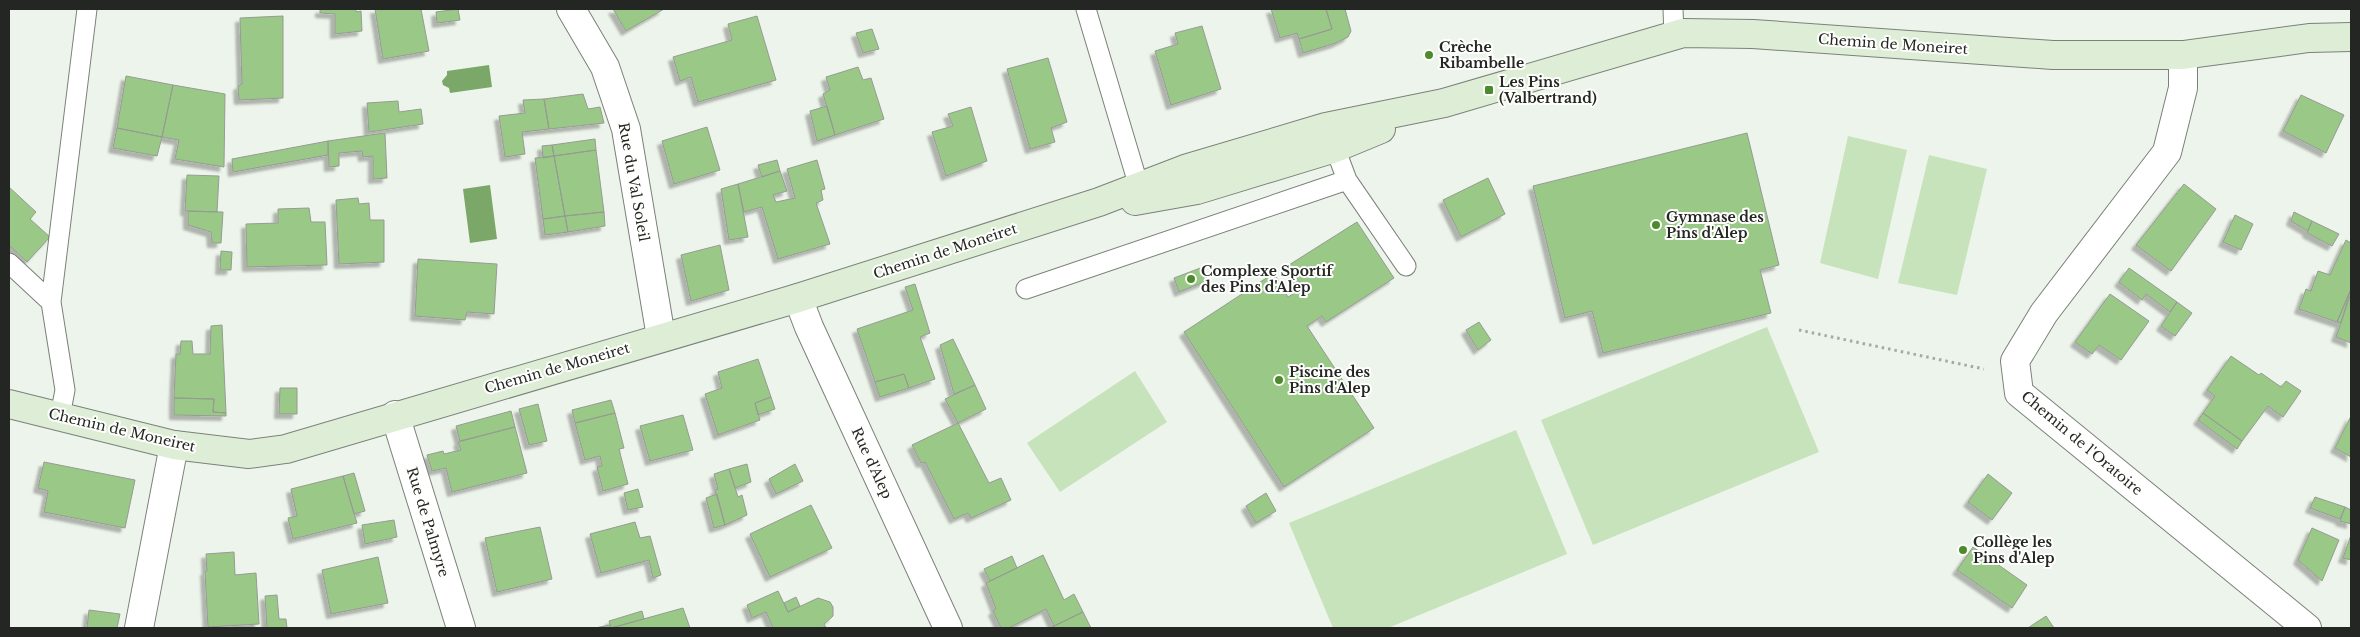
<svg xmlns="http://www.w3.org/2000/svg" width="2360" height="637" viewBox="0 0 2360 637" font-family="'Libre Baskerville',serif">
  <style>
    .green { fill: #c7e3bb }
    .water { fill: #7ba768 }
    .building { fill: #9ac887; stroke: #969b93; filter: url(#shadow) }
    .lines { fill: none; stroke-linecap: round; stroke-linejoin: round }
    .lane-casing { stroke: #7b8179; stroke-width: 21 }
    .street-casing { stroke: #7b8179; stroke-width: 30 }
    .secondary-casing { stroke: #7b8179; stroke-width: 30 }
    .path { stroke: #a5aaa3; stroke-width: 3; stroke-dasharray: 2.5 4; stroke-linecap: butt }
    .lane { stroke: #fff; stroke-width: 19 }
    .street { stroke: #fff; stroke-width: 28 }
    .secondary { stroke: #deeed6; stroke-width: 28 }
    .poi-dot { fill: #4c8b2b; stroke: #fefffd; stroke-width: 2 }
    .labels { text-anchor: middle; dominant-baseline: central; stroke-width: 4; stroke-linejoin: round; paint-order: stroke }
    .street-label { font-size: 14px; fill: #242623; stroke: #fefffd }
    .poi-label { font-size: 14px; font-weight: bold; fill: #242623; stroke: #fefffd; text-anchor: start }
  </style>
  <defs>
    <filter id="shadow"><feDropShadow dx="-4.5" dy="4.5" stdDeviation="1" flood-color="#0004"/></filter>
  </defs>
  <rect width="100%" height="100%" fill="#edf4eb"/>
  <path class="green" d="M1848 136 1907 150 1878 279 1820 263Z
    M1929 155 1987 169 1957 295 1898 283Z
    M1767 327 1819 452 1593 545 1541 420Z
    M1135 371 1167 422 1060 492 1027 443Z
    M1516 430 1567 554 1388 628H1333L1289 523Z"/>
  <path class="water" d="M489 65 492 87 450 93 449 88 443 85 442 81 447 75V71Z
    M490 185 497 239 470 243 463 189Z"/>
  <path class="building" d="M320 9H356V12L361 11 362 31 335 34V14L320 13Z
    M375 9H421L429 51 383 59Z
    M458 9 460 20 437 23 436 12Z
    M613 9H664L626 31Z
    M1271 9H1326L1332 29 1299 39 1297 33 1280 38Z
    M1326 9H1345L1351 31 1348 37 1336 43 1303 53 1299 39 1332 29Z
    M283 16V98L239 100 238 86 242 84 240 18Z
    M757 16 776 80 698 102 691 77 680 81 673 57 732 40 728 24Z
    M1202 26 1221 89 1171 105 1155 51 1178 44 1175 33Z
    M872 29 879 49 863 53 856 33Z
    M1048 58 1067 122 1051 128 1055 142 1030 149 1007 69Z
    M858 67 863 80 871 78 884 119 835 135 823 94 830 90 826 77Z
    M126 76 173 85 162 137 117 128Z
    M173 85 225 94 224 167 175 159 179 140 162 137Z
    M583 94 588 109 600 107 604 123 549 129 544 99Z
    M2301 95 2344 115 2326 153 2283 131Z
    M544 99 549 129 522 132 525 154 505 157 499 116 525 113 523 100Z
    M398 101 399 112 421 109 423 124 369 132 367 103Z
    M827 106 835 135 817 141 810 111Z
    M971 107 987 161 946 176 932 132 953 126 948 114Z
    M707 127 720 170 674 184 662 141Z
    M117 128 162 137 157 156 113 148Z
    M385 133 387 178 373 179V156L363 157 362 151 339 153V166L329 167 328 141Z
    M1747 133 1779 265 1760 270 1771 313 1603 353 1592 311 1565 318 1533 186Z
    M595 139 596 150 554 156 552 145Z
    M328 141V155L233 172 232 159Z
    M552 145 554 156 543 158 542 146Z
    M596 150 604 212 565 216 554 156Z
    M554 156 565 216 543 219 535 158Z
    M777 160 780 171 762 177 758 165Z
    M817 160 825 189 821 190 823 200 816 203 830 244 778 259 762 207 744 212 738 184 780 171 787 191 773 195 776 202 795 198 787 169Z
    M187 175 219 176 217 212 185 211Z
    M1488 178 1505 214 1461 237 1443 200Z
    M738 184 748 237 729 240 721 189Z
    M2184 184 2216 209 2171 271 2136 245Z
    M9 187 36 212 30 219 50 237 27 262 9 245Z
    M358 198 359 204 369 203 370 220H384V262L339 264 336 200Z
    M309 208 311 222H325L327 265 247 267 246 224 278 223V209Z
    M188 211 223 212 221 243H212L211 232 188 225Z
    M604 212 605 226 568 232 565 216Z
    M2294 212 2312 221 2308 231 2291 221Z
    M2235 215 2253 224 2241 250 2223 242Z
    M565 216 568 232 545 235 543 219Z
    M2312 221 2339 234 2332 246 2307 233Z
    M1357 222 1394 278 1326 322 1322 316 1307 326 1374 428 1284 487 1184 332 1274 273 1288 297 1303 288 1289 265Z
    M2346 240 2351 243V289L2337 322 2299 309 2306 289 2311 291 2318 271 2330 275Z
    M720 245 729 290 691 301 681 255Z
    M221 251 232 252 231 270H220Z
    M418 259 497 264 494 314 467 312 465 320 415 316Z
    M1203 267 1209 280 1179 292 1174 278Z
    M2129 268 2177 302 2170 312 2146 294 2142 300 2119 282Z
    M915 284 930 333 920 337 935 379 909 388 904 374 875 382 857 329 913 310 905 287Z
    M2351 289 2341 323 2337 322Z
    M2351 293V343L2336 337Z
    M2110 294 2149 321 2121 360 2099 345 2092 354 2075 342Z
    M2177 302 2192 313 2175 336 2161 326Z
    M1479 322 1491 340 1478 350 1466 330Z
    M222 325 226 413 213 412 214 399 174 398 176 354H180L181 341H192L193 354H210L211 326Z
    M953 339 975 385 954 394 940 345Z
    M2231 356 2259 375 2261 373 2281 387 2286 381 2301 391 2283 417 2268 406 2242 441 2203 413 2215 396 2207 390Z
    M758 359 771 397 755 403 760 420 718 435 705 394 722 388 718 372Z
    M904 374 909 388 880 397 875 382Z
    M975 385 986 409 958 423 945 399Z
    M280 388H297V414H279Z
    M771 397 775 409 758 415 755 403Z
    M174 398 214 399 213 412 226 413V416L174 415Z
    M611 400 615 413 575 423 572 410Z
    M538 404 547 441 529 445 519 409Z
    M511 411 515 427 460 441 456 426Z
    M615 413 624 448 619 449 628 484 603 491 597 467 602 466 600 456 585 460 575 423Z
    M2203 413 2242 441 2237 449 2198 420Z
    M683 415 693 450 650 461 640 426Z
    M2351 416V457L2335 448Z
    M958 423 989 483 1001 478 1011 500 971 518 968 513 954 519 925 462 921 463 912 445Z
    M515 427 527 473 452 492 446 468 432 471 427 455 443 451 444 454 461 450 458 442Z
    M44 462 135 480 125 528 44 512 48 491 38 488Z
    M747 464 751 482 735 488 729 469Z
    M795 464 803 481 776 494 769 479Z
    M729 469 738 497 742 495 747 515 725 525 715 490 718 489 714 474Z
    M354 473 365 511 354 514 343 476Z
    M1988 474 2012 493 1992 520 1968 502Z
    M343 476 357 523 293 539 288 518 297 516 291 489Z
    M638 489 643 507 628 510 624 493Z
    M1266 493 1276 511 1256 523 1246 506Z
    M717 494 725 525 714 528 706 498Z
    M2315 497 2345 507 2340 519 2310 508Z
    M811 505 832 548 770 577 750 534Z
    M2345 507 2351 510V524L2340 521Z
    M394 520 397 537 365 544 362 525Z
    M635 522 640 538 650 536 661 575 653 578 649 560 601 573 590 534Z
    M540 527 552 579 497 592 485 538Z
    M2312 528 2339 540 2322 581 2298 560Z
    M2351 535V560L2343 558Z
    M1973 547 2027 585 2012 608 1957 570Z
    M234 552 235 575 256 573 259 624 208 627 205 571H207L206 554Z
    M1043 555 1064 600 1074 594 1083 612 1054 626 1046 609 1009 628H1001L993 611 996 609 986 583Z
    M1012 556 1017 568 990 581 984 569Z
    M378 557 388 603 331 614 322 570Z
    M778 591 788 612 818 598 830 602 833 607V616L824 624 826 628H773L766 612 752 618 747 605Z
    M277 595 279 619H286L287 628H267L265 596Z
    M796 597 800 606 788 612 784 603Z
    M683 608 690 628H595L610 625 611 628Z
    M89 610 120 614 117 628H87Z
    M642 611 644 619 611 628 609 621Z
    M1083 612 1091 628H1049L1054 626Z
    M2046 616 2054 628H2028Z"/>
  <g class="lines">
    <defs>
      <path id="lane" d="M1086 9 1142 197
        M1673 9 1674 36
        M1335 148 1347 180 1406 266
        M9 263 51 302
        M1026 289 1347 180
        M60 416 65 390 51 302 87 9"/>
      <path id="street" d="M571 9 605 67 626 129 661 337
        M2183 55V88L2167 152 2044 313 2015 361 2019 393 2307 628
        M798 298 809 327 948 628
        M395 415 461 628
        M139 628 174 445"/>
      <path id="secondary" d="M1135 201 1197 190 1335 148 1381 129
        M9 404 174 445 249 454 286 449 798 298 1099 202 1185 169 1326 127 1444 103 1683 33 1753 34 2053 55H2183L2309 38 2351 37"/>
    </defs>
    <use href="#lane" class="lane-casing"/>
    <use href="#street" class="street-casing"/>
    <use href="#secondary" class="secondary-casing"/>
    <path class="path" d="M1799 330 1984 369"/>
    <use href="#lane" class="lane"/>
    <use href="#street" class="street"/>
    <use href="#secondary" class="secondary"/>
  </g>
  <g class="poi-dot">
    <circle cx="1429" cy="55" r="5"/>
    <rect x="1484" y="85" width="10" height="10" rx="2.5"/>
    <circle cx="1656" cy="225" r="5"/>
    <circle cx="1191" cy="279" r="5"/>
    <circle cx="1279" cy="380" r="5"/>
    <circle cx="1963" cy="550" r="5"/>
  </g>
  <g class="labels">
    <g class="street-label">
      <text transform="translate(1893 44) rotate(4)">Chemin de Moneiret</text>
      <text transform="translate(634 182) rotate(80)">Rue du Val Soleil</text>
      <text transform="translate(945 251) rotate(-18)">Chemin de Moneiret</text>
      <text transform="translate(557 368) rotate(-16)">Chemin de Moneiret</text>
      <text transform="translate(122 430) rotate(13)">Chemin de Moneiret</text>
      <text transform="translate(2082 443) rotate(40)">Chemin de l'Oratoire</text>
      <text transform="translate(872 463) rotate(65)">Rue d'Alep</text>
      <text transform="translate(428 522) rotate(73)">Rue de Palmyre</text>
    </g>
    <g class="poi-label">
      <text x="1439" y="47">Crèche<tspan x="1439" dy="16">Ribambelle</tspan></text>
      <text x="1499" y="82">Les Pins<tspan x="1499" dy="16">(Valbertrand)</tspan></text>
      <text x="1666" y="217">Gymnase des<tspan x="1666" dy="16">Pins d'Alep</tspan></text>
      <text x="1201" y="271">Complexe Sportif<tspan x="1201" dy="16">des Pins d'Alep</tspan></text>
      <text x="1289" y="372">Piscine des<tspan x="1289" dy="16">Pins d'Alep</tspan></text>
      <text x="1973" y="542">Collège les<tspan x="1973" dy="16">Pins d'Alep</tspan></text>
    </g>
  </g>
  <rect width="2360" height="637" fill="none" stroke="#242623" stroke-width="20"/>
</svg>
